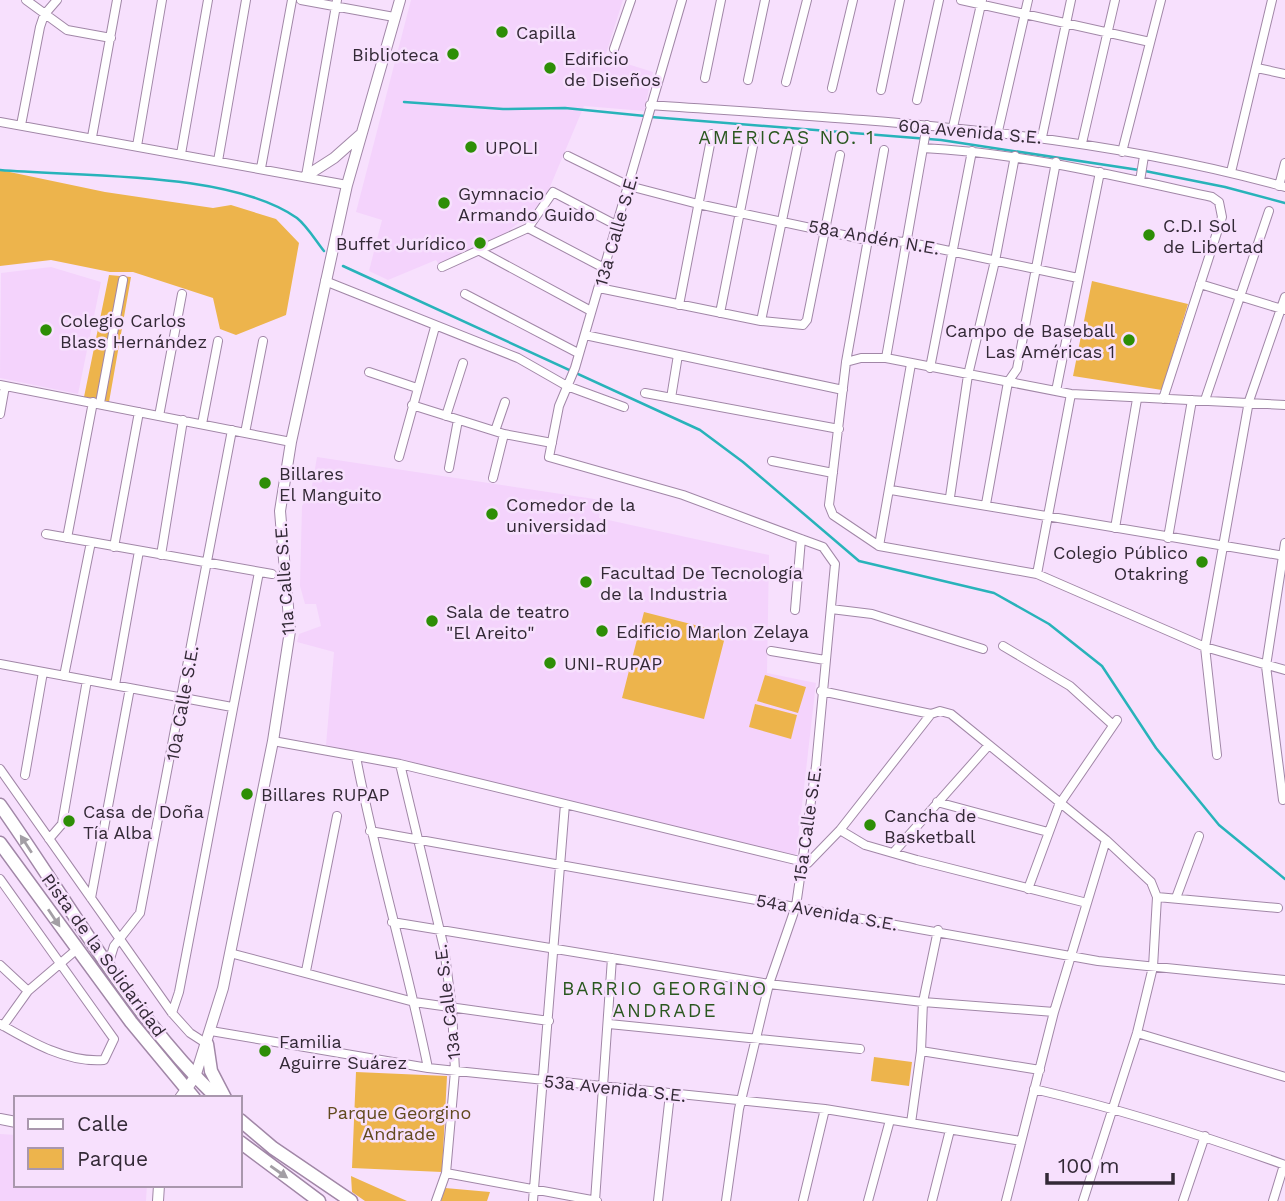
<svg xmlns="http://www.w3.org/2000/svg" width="1285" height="1201" viewBox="0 0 1285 1201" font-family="'Work Sans',sans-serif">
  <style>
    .built { fill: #f4d3fc }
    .green { fill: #edb44c }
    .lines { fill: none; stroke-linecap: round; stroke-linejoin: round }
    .stream { stroke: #28b3ba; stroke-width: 2.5 }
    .minor-casing { stroke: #a187a7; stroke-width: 10 }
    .tertiary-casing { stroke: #a187a7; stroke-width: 12 }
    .primary-casing { stroke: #a187a7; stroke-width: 15 }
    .minor { stroke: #fff; stroke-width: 8 }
    .tertiary { stroke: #fff; stroke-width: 10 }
    .primary { stroke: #fff; stroke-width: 12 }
    .oneway { fill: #a39fa5 }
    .poi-dot { fill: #2d8e06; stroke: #f7e0fd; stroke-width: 2.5 }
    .labels { text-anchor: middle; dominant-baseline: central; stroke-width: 5; stroke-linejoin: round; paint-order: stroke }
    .poi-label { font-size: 18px; fill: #332936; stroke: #f7e0fd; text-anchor: start }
    .street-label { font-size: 18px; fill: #332936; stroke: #f7e0fd }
    .park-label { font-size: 18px; fill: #61491d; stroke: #f7e0fd }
    .neighbourhood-label { font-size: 19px; letter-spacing: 2px; fill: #2a571f; stroke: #f7e0fd }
  </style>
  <rect width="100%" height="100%" fill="#f7e0fd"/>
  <path class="built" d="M411 0H623L605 57 653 72 644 111 584 106 547 194 532 212 496 241 440 266 436 260 388 280 369 271 382 220 356 212Z
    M51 267 101 282 78 394 0 378 1 273Z
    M317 457 601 500 599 518 769 555 767 673 816 683 796 857 326 745 334 652 297 642 299 634 321 626 316 604H305L300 586 302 506 311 492Z
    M0 1134 16 1135V1185H147L146 1201H0Z"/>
  <path class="green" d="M0 170 105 192 213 208 231 205 276 219 299 243 286 315 236 335 220 329 213 298 133 272H110L51 260 0 266Z
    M109 275 131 277 109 402 84 397Z
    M1092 281 1188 304 1162 390 1073 376Z
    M644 612 726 633 704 719 622 698Z
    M765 675 806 687 798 713 757 701Z
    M755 704 797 715 791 739 749 727Z
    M874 1057 912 1062 909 1086 871 1081Z
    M356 1072 447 1076 442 1172 352 1168Z
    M351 1176 407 1201H365L352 1192Z
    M445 1188 490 1192 487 1201H441Z"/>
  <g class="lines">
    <path class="stream" d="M404 102 503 109 565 108 645 116
      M651 117 941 140 1139 170
      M0 170C82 177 230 171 297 218 307 226 316 241 324 251
      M1145 171 1225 187 1285 203
      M343 266 700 430 743 462 859 561 994 593 1049 624 1102 666 1156 748 1219 825 1285 879"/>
    <defs>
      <path id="minor" d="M26 0 67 30 111 38
        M301 0 394 17
        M682 0 575 368 559 406 549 457 683 495 801 539 823 547 835 564 816 766 796 906 769 984 739 1109 726 1201
        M961 0 1150 42
        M614 49 631 0
        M1257 68 1285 74
        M705 78 721 0
        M748 80 765 0
        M786 82 807 0
        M832 88 853 0
        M881 90 900 0
        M917 100 939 0
        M650 105C863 120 1078 129 1285 187
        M0 122 347 185
        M21 125 40 27 44 15 57 0
        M953 127 982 0
        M998 131 1028 0
        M92 137 117 0
        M1042 137 1071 0
        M1082 143 1115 0
        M137 146 162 0
        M923 148C1022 153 1116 176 1212 197L1219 202 1222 217 1163 399
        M884 150 846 362 829 505 833 515 879 546 1037 574 1205 647 1285 670
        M1122 152 1161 0
        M181 154 208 0
        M568 156 629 186 698 204 867 240 907 242 1078 278
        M218 161 246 0
        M261 168 292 0
        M1231 172 1272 0
        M306 176 337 0
        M1140 181 1144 156
        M1279 186 1285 163
        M528 228 604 268
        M480 251 591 311
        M442 267 528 228 553 192 616 225
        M325 281 518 358 567 386 624 407
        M1200 284 1285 310
        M599 288 761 321 803 325 807 320 840 155
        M465 294 578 353
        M679 305 712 134
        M720 313 755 136
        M761 321 798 144
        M585 335 843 390
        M886 358 927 125
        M846 362 861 358H886L1071 394 1285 405
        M930 368 972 151
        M369 372 417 388
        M0 385 291 442
        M1056 391 1100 172
        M645 393 839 429
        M671 398 678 355
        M1205 400 1269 211
        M100 403 123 280
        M412 405 504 434 552 443
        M0 414 5 386
        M159 416 182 294
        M446 416 463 363
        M202 424 218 341
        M495 431 505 402
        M245 433 263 341
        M399 457 435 327
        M772 461 833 473
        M449 468 458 420
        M493 478 504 434
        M891 490 1285 556
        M950 497 968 375 995 261 1015 156
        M986 504 1008 382 1017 369 1056 162
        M1115 528 1137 399
        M46 534 272 574
        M67 538 93 402
        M1168 538 1192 400
        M879 546 911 364
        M114 547 139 412
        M161 555 183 420
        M1037 574 1071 394
        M831 609 872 614 983 649
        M795 610 801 539
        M1003 646 1070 686 1113 725
        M771 651 825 660
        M0 664 232 707
        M64 676 91 542
        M115 685 139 551
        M821 691 931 714
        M273 741 400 764 808 863 840 830 931 714 940 711 951 714 1106 840 1151 882 1157 897 1153 967 1137 1033 1083 1201
        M1217 755 1205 647 1249 401 1285 297
        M356 757C376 862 407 964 428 1068
        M400 764 444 948 452 1009 455 1071 446 1173 436 1201
        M0 769 172 1013 190 1033 207 1044
        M25 775 43 672
        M1283 800 1266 666 1285 543
        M937 802 1048 832
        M840 830 865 845 917 860 1087 903
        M370 831 1098 961 1285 980
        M49 839 62 824 87 680
        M894 852 988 746
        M0 879 114 1039 104 1060C67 1063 31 1042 0 1024
        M1028 889 1059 805 1117 720
        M1157 897 1278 908
        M91 898 130 688
        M1176 898 1199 836
        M392 922 769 984 923 1002 1054 1012
        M938 930 923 1002 921 1051 1040 1070
        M230 953 414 1002 549 1021
        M0 965 28 991
        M108 965 114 946 140 913 232 430
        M306 971 337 816
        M172 1013 179 992 259 572
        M609 1024 860 1049
        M3 1026 28 991 76 950
        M211 1031 428 1068 825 1109 1021 1141
        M1137 1033 1285 1077
        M1034 1089C1120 1109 1202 1135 1285 1165
        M911 1123 921 1051
        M446 1173 597 1201
        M533 1201 565 804
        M595 1201 612 958
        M658 1201 670 1094
        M803 1201 825 1109
        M868 1201 890 1120
        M932 1201 950 1130
        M1006 1201 1054 1012 1106 840
        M1183 1201 1205 1136
        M1273 1201 1284 1165"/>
      <path id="tertiary" d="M306 176 334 158 360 135
        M180 1098 195 1077 223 988 273 741 290 631 280 511 291 442 347 185 400 0
        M0 1119 16 1122
        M158 1201 159 1185"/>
      <path id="primary" d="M0 805C70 904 129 1013 217 1098
        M0 843 131 1022 194 1098
        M207 1044 211 1071 225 1098
        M240 1120 273 1148 351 1201
        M240 1142 319 1201"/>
    </defs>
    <use href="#minor" class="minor-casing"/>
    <use href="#tertiary" class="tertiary-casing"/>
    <use href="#primary" class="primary-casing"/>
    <use href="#minor" class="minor"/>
    <use href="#tertiary" class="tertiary"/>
    <use href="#primary" class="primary"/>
  </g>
  <defs><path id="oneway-solid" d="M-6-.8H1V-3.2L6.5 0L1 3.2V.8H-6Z" transform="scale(1.75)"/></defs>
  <g class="oneway">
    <use href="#oneway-solid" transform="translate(26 844) rotate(-123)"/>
    <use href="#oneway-solid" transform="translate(54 918) rotate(56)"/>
    <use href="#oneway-solid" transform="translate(279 1172) rotate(35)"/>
  </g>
  <g class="poi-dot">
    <circle cx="502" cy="32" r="7"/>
    <circle cx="453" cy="54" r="7"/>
    <circle cx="550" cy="68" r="7"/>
    <circle cx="471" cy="147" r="7"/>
    <circle cx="444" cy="203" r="7"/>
    <circle cx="1149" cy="235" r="7"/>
    <circle cx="480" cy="243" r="7"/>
    <circle cx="46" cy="330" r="7"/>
    <circle cx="1129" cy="340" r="7"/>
    <circle cx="265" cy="483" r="7"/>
    <circle cx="492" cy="514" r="7"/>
    <circle cx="1202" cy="562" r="7"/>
    <circle cx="586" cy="582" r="7"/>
    <circle cx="432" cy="621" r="7"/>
    <circle cx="602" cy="631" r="7"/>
    <circle cx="550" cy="663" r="7"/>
    <circle cx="247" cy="794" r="7"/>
    <circle cx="69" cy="821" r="7"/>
    <circle cx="870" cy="825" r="7"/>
    <circle cx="265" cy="1051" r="7"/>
  </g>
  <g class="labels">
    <g class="poi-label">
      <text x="516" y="32">Capilla</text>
      <text x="439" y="54" text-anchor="end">Biblioteca</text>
      <text x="564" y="58">Edificio<tspan x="564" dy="21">de Diseños</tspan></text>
      <text x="485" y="147">UPOLI</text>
      <text x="458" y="193">Gymnacio<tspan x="458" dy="21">Armando Guido</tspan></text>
      <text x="1163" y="225">C.D.I Sol<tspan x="1163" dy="21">de Libertad</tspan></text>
      <text x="466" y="243" text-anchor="end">Buffet Jurídico</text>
      <text x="60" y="320">Colegio Carlos<tspan x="60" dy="21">Blass Hernández</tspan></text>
      <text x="1115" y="330" text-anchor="end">Campo de Baseball<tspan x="1115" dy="21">Las Américas 1</tspan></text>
      <text x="279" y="473">Billares<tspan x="279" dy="21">El Manguito</tspan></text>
      <text x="506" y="504">Comedor de la<tspan x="506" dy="21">universidad</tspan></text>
      <text x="1188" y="552" text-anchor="end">Colegio Público<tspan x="1188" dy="21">Otakring</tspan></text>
      <text x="600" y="572">Facultad De Tecnología<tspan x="600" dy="21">de la Industria</tspan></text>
      <text x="446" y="611">Sala de teatro<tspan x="446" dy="21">"El Areito"</tspan></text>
      <text x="616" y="631">Edificio Marlon Zelaya</text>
      <text x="564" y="663">UNI-RUPAP</text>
      <text x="261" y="794">Billares RUPAP</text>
      <text x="83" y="811">Casa de Doña<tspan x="83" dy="21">Tía Alba</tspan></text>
      <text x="884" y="815">Cancha de<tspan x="884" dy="21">Basketball</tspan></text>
      <text x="279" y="1041">Familia<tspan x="279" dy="21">Aguirre Suárez</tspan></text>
    </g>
    <g class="street-label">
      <text transform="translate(970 131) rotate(5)">60a Avenida S.E.</text>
      <text transform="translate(616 230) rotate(-74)">13a Calle S.E.</text>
      <text transform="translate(874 237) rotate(10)">58a Andén N.E.</text>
      <text transform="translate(284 579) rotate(-94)">11a Calle S.E.</text>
      <text transform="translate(182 703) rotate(-80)">10a Calle S.E.</text>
      <text transform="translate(807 824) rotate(-82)">15a Calle S.E.</text>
      <text transform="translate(827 912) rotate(10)">54a Avenida S.E.</text>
      <text transform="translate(104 955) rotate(54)">Pista de la Solidaridad</text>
      <text transform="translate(447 1002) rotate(-97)">13a Calle S.E.</text>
      <text transform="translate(615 1088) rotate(6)">53a Avenida S.E.</text>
    </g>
    <g class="park-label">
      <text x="399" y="1112">Parque Georgino<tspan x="399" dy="21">Andrade</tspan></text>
    </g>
    <g class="neighbourhood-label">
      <text x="787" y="137">AMÉRICAS NO. 1</text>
      <text x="665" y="988">BARRIO GEORGINO<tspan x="665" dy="22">ANDRADE</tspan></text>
    </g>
  </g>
  <rect x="14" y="1096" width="228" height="91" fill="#f7e0fd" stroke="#a997ad" stroke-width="2"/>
  <rect x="28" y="1119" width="35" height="10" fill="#ffffff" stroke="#a997ad" stroke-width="2"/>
  <text x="77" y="1131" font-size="21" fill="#332936">Calle</text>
  <rect x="28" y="1148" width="35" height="21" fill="#edb44c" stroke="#a997ad" stroke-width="2"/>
  <text x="77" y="1166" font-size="21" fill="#332936">Parque</text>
  <path d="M1047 1173v10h126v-10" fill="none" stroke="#332936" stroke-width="3.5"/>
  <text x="1058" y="1173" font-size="21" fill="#332936" stroke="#f7e0fd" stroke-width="5" paint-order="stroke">100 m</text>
</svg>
